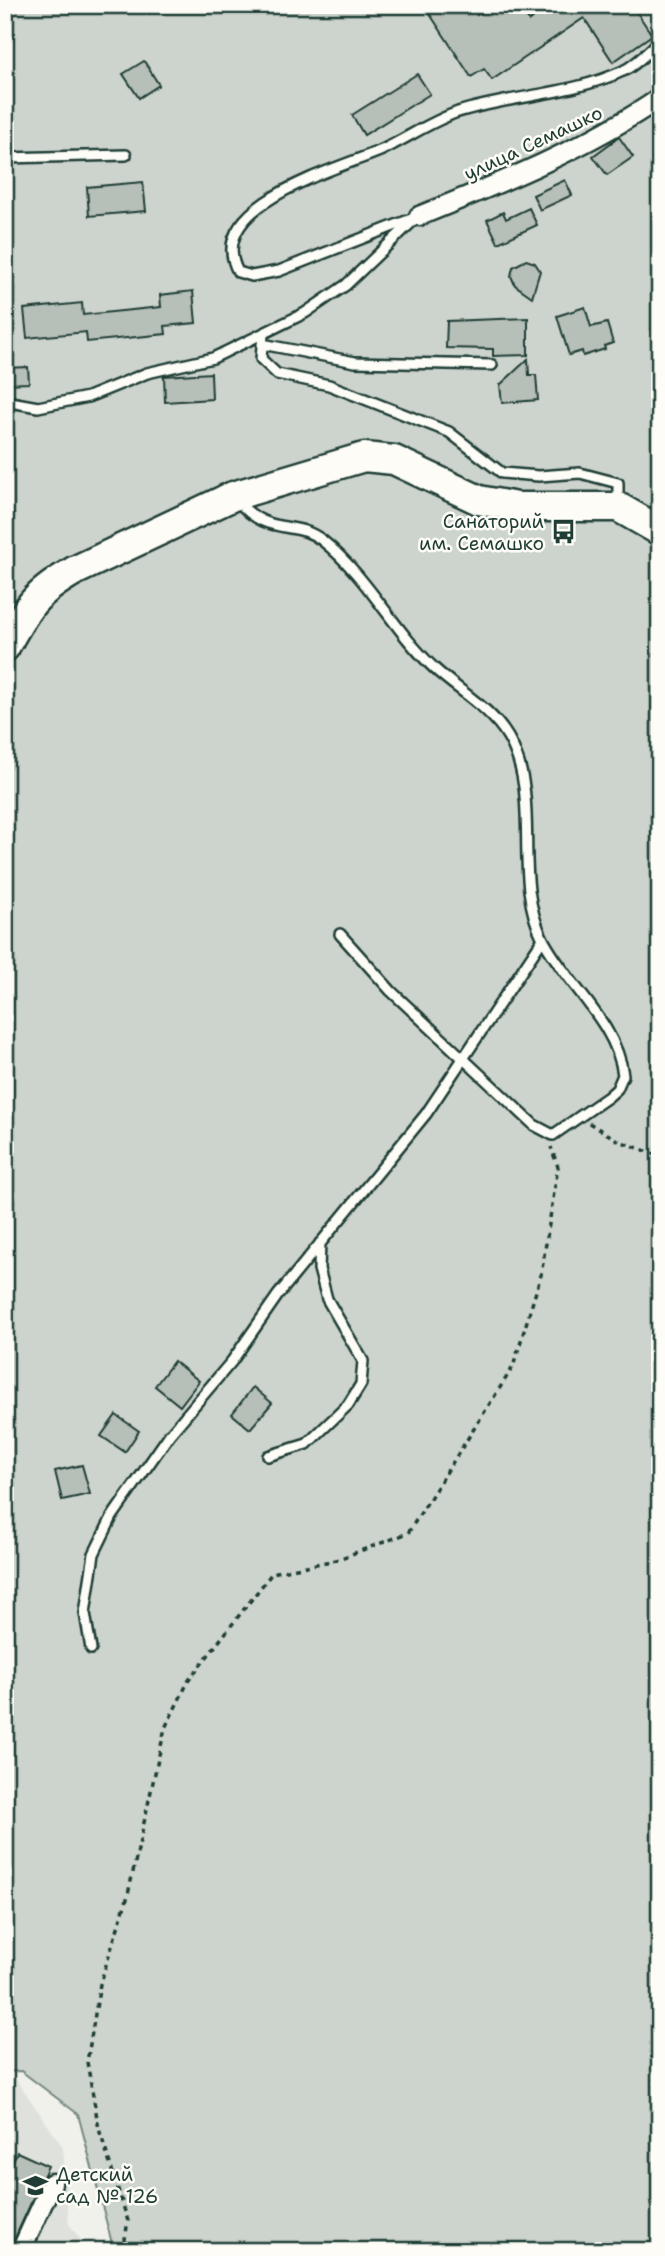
<svg xmlns="http://www.w3.org/2000/svg" width="665" height="2256" viewBox="0 0 665 2256" font-family="'Shantell Sans',sans-serif">
  <style>
    .built { fill: #dfe2dc }
    .green { fill: #cdd3cd; stroke: #768880; stroke-width: 2 }
    .building { fill: #b6bfb8; stroke: #1f3d34; stroke-width: 2 }
    .lines { fill: none; stroke-linecap: round; stroke-linejoin: round }
    .service-casing { stroke: #1f3d34; stroke-width: 14 }
    .minor-casing { stroke: #1f3d34; stroke-width: 23 }
    .trunk-casing { stroke: #1f3d34; stroke-width: 33 }
    .path { stroke: #1f3d34; stroke-width: 3.5; stroke-dasharray: 5 5; stroke-linecap: butt }
    .service { stroke: #fdfcf7; stroke-width: 9 }
    .minor { stroke: #fdfcf7; stroke-width: 18 }
    .trunk { stroke: #fdfcf7; stroke-width: 28 }
    .labels { text-anchor: middle; dominant-baseline: central; stroke-width: 5; stroke-linejoin: round; paint-order: stroke }
    .street-label { font-size: 19px; fill: #1f3d34; stroke: #fdfcf7 }
    .poi-label { font-size: 19px; fill: #1f3d34; stroke: #fdfcf7; text-anchor: end }
  </style>
  <rect width="100%" height="100%" fill="#f0f1eb"/>
  <filter id="ink" filterUnits="userSpaceOnUse"><feTurbulence type="fractalNoise" baseFrequency=".0143" numOctaves="2"/><feDisplacementMap in="SourceGraphic" scale="14" xChannelSelector="R" yChannelSelector="G"/><feConvolveMatrix kernelMatrix="1 2 1 2 8 2 1 2 1" color-interpolation-filters="sRGB"/></filter>
  <g filter="url(#ink)">
    <path class="built" d="M5 2079H16L63 2147 69 2224 89 2251H5Z"/>
    <path class="green" d="M5 5H660V2251H114L78 2114 21 2071 5 2072Z"/>
    <path class="building" d="M424 5H471L477 15 491 5H519L529 21 553 5H604L600 8 602 11 610 5H632L652 35 613 62 584 18 492 80 484 69 471 77Z
      M144 61 159 85 139 98 123 74Z
      M417 74 430 94 364 135 352 115Z
      M619 137 633 157 607 175 593 156Z
      M565 180 572 195 540 210 533 195Z
      M143 182 146 211 89 216 87 187Z
      M529 208 537 225 498 243 487 220 503 212 506 219Z
      M526 260 535 263 540 271 532 297 515 285 511 276 513 267Z
      M193 291 196 323 165 326 166 334 87 342 86 332 27 338 24 309 82 303 83 315 161 307 160 295Z
      M585 307 591 327 607 323 613 343 604 346 605 349 583 356 582 351 569 355 557 316Z
      M528 318V355L493 356V349L446 348 447 321Z
      M528 359 529 375H536L538 400 502 403 500 385Z
      M28 367 29 383 5 384V368Z
      M211 373 212 399 165 402 164 376Z
      M174 1361 199 1381 180 1406 155 1386Z
      M253 1387 272 1403 250 1429 232 1414Z
      M116 1415 139 1431 125 1452 101 1436Z
      M82 1465 90 1494 62 1500 55 1471Z
      M17 2152 48 2166 9 2251H5V2178Z"/>
    <g class="lines">
      <defs>
        <path id="service" d="M5 158 126 155
          M419 216 279 271 252 276 238 272C202 205 338 169 382 150 407 138 432 121 458 112 513 95 571 95 623 71 637 65 649 50 660 41
          M263 335 261 359 277 374 329 385 449 432 502 473 539 476 580 473 618 483V502
          M262 344 355 362 492 365
          M5 401 38 407 88 397 147 373 213 358 305 313 346 285 415 219
          M236 499C268 539 295 518 323 541 368 577 393 630 435 669 459 691 491 708 508 737 543 797 511 877 543 939 566 984 617 1023 623 1075L617 1089 608 1097 553 1135 534 1125 391 991 340 934
          M268 1456 307 1444 348 1405 361 1384 363 1361 327 1299 319 1269 320 1243
          M91 1649 85 1613 94 1554 112 1517 170 1434 232 1361 278 1295 426 1114 543 939"/>
        <path id="minor" d="M419 216C503 182 585 149 660 98
          M21 2251 52 2183"/>
        <path id="trunk" d="M5 647C27 607 33 595 74 571L233 496 364 457 394 460 479 500 517 507H618L660 531"/>
      </defs>
      <use href="#service" class="service-casing"/>
      <use href="#minor" class="minor-casing"/>
      <use href="#trunk" class="trunk-casing"/>
      <path class="path" d="M589 1123 619 1141 660 1156
        M123 2251 128 2221 99 2129 87 2062 100 1984 127 1899 165 1728 189 1680 272 1573 336 1560 408 1533 513 1367 541 1275 558 1167 551 1147"/>
      <use href="#service" class="service"/>
      <use href="#minor" class="minor"/>
      <use href="#trunk" class="trunk"/>
    </g>
  </g>
  <defs>
    <symbol id="bus-bare" viewBox="-9 -9 18 18"><path d="M-5-6H5V4H4V6H2V4H-2V6H-4V4H-5ZM-3.5-4V0h7V-4ZM-3.5 1.2v1.5H-2V1.2ZM2 1.2v1.5H3.5V1.2Z" fill="#1f3d34" stroke="#fdfcf7" stroke-width="2.5" paint-order="stroke"/></symbol>
    <symbol id="school-bare" viewBox="-9 -9 18 18"><path d="M0-5L7-2L0 1L-7-2ZM-4 1L0 2.5L4 1V4Q0 6-4 4Z" fill="#1f3d34" stroke="#fdfcf7" stroke-width="2.5" paint-order="stroke"/></symbol>
  </defs>
  <g fill-rule="evenodd">
    <use href="#bus-bare" x="546" y="514" width="35" height="35"/>
    <use href="#school-bare" x="18" y="2168" width="35" height="35"/>
  </g>
  <g class="labels">
    <g class="street-label">
      <text transform="translate(533 143) rotate(-25)">улица Семашко</text>
    </g>
    <g class="poi-label">
      <text x="544" y="521">Санаторий<tspan x="544" dy="22">им. Семашко</tspan></text>
      <text x="56" y="2174" text-anchor="start">Детский<tspan x="56" dy="22">сад № 126</tspan></text>
    </g>
  </g>
  <rect width="665" height="2256" fill="none" stroke="#fdfcf7" stroke-width="28"/>
  <rect x="14" y="14" width="637" height="2228" fill="none" stroke="#1f3d34" stroke-width="2.5" filter="url(#ink)"/>
</svg>
